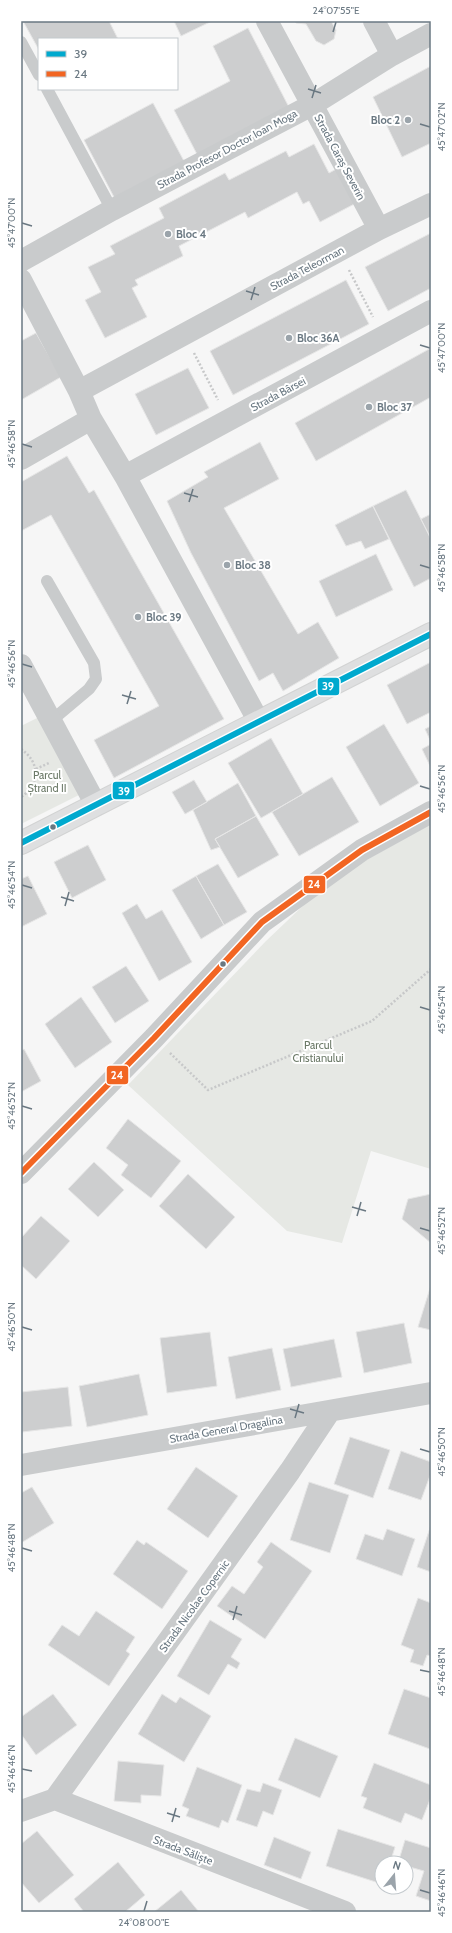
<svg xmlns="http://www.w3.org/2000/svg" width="452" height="1933" viewBox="0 0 452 1933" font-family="Cabin,sans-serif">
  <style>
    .green { fill: #e6e8e4 }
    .building { fill: #cdcecf; stroke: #e6e6e6 }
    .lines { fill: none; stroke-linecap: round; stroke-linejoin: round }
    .secondary-casing { stroke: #d2d3d3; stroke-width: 24 }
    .path { stroke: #c7c8c9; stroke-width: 2.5; stroke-dasharray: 2 2; stroke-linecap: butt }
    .lane { stroke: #c9cbcc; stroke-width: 12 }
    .street { stroke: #c9cbcc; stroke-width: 22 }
    .secondary { stroke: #dedfe0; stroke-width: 22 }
    .bus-1-casing { stroke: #fff; stroke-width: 9 }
    .bus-2-casing { stroke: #fff; stroke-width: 9 }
    .bus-1 { stroke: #00a9ce; stroke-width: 6 }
    .bus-2 { stroke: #f26522; stroke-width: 6 }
    .ticks { fill: none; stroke: #6a7882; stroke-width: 1.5 }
    .poi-dot { fill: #9ba4ab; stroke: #fff; stroke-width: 1.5 }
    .bus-dot { fill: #6a7882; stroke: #fff; stroke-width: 1.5 }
    .labels { text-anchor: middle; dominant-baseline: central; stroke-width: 4; stroke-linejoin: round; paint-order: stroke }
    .poi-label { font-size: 11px; font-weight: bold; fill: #6a7882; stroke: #fff; text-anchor: start }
    .street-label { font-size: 11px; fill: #6a7882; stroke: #fff }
    .park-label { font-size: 11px; fill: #6c7a68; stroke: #fff }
    .line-badge { stroke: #fff; stroke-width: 1.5 }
    .badge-label { font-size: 11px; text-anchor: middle; font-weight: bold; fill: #fff }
    .neatline { fill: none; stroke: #6a7882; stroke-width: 1.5 }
    .ticks-label { font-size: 10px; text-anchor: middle; fill: #6a7882 }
  </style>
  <rect width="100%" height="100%" fill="#f6f6f6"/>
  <path class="green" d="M41 716 81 794 21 824V726Z
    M431 824V1169L371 1151 342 1243 287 1231 128 1085 266 941 307 902 359 864Z"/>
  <path class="building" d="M23 21H109L118 39H39V50Z
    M174 21H212L181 36Z
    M295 21H331L336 30 334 39 324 45 316 41 306 24 296 23Z
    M248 28 292 113 200 160 174 110 230 81 213 46Z
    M431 66V143L402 157 373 97Z
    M153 103 185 163 115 199 84 140Z
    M314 144 329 173 342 166 360 201 320 222 309 201 303 204 297 192 248 218 245 212 179 246 183 256 135 280 138 285 132 288 147 317 105 338 85 300 101 292 88 267 115 254 110 246 164 218 159 208 225 173 229 180 286 151 289 157Z
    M431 233V288L388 311 365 267Z
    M346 280 369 324 233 395 210 351Z
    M36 333 61 377 21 400V341Z
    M431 348V397L316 461 295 423Z
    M188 368 209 408 156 435 135 394Z
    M260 442 279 479 224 508 298 634 318 622 339 658 283 691 273 673 259 681 191 553 167 501 208 477 204 472Z
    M67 456 89 493 94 490 224 719 114 778 94 740 159 706 51 515 21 531V482Z
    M406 490 431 539V578L414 587 373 506Z
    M373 506 389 539 365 549 361 541 346 546 335 525Z
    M431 514V539L421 519Z
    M376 554 393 590 336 617 319 581Z
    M431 662V712L407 724 387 685Z
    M384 724 419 783 380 806 346 747Z
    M431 726V742L425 729Z
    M271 738 303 794 261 818 228 763Z
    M431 744V768L422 749Z
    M332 777 359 822 299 856 272 812Z
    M194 780 207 802 185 814 172 792Z
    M238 783 256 816 215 839 220 847 211 850 193 810Z
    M256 816 279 855 238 878 215 839Z
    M88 845 106 880 72 898 54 862Z
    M218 864 247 912 224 925 196 876Z
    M28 876 47 914 21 927V879Z
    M196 876 224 925 201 939 172 890Z
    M137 904 146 919 162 910 192 962 159 981 122 913Z
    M126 966 149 1001 115 1023 92 987Z
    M81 997 112 1042 75 1068 45 1024Z
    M24 1049 41 1081 21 1092V1051Z
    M128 1119 181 1161 151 1198 121 1175 128 1165 106 1148Z
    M94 1162 124 1190 98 1217 68 1189Z
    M188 1174 235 1217 206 1249 159 1206Z
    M431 1194V1243L402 1219 408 1199Z
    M41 1216 70 1241 36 1279 21 1265V1238Z
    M431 1285V1330L418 1327Z
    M404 1323 412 1363 364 1373 356 1332Z
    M210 1332 217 1386 167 1393 160 1338Z
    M334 1339 342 1377 291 1387 283 1349Z
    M272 1348 281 1390 236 1399 228 1357Z
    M139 1374 148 1415 87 1427 79 1386Z
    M68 1387 72 1426 22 1432 21 1392Z
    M350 1437 390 1450 373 1498 334 1484Z
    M401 1451 431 1462V1473L421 1500 388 1489Z
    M196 1467 238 1496 208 1538 167 1509Z
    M309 1482 349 1495 330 1553 290 1540Z
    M32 1487 54 1523 21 1543V1493Z
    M431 1525V1572L417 1567Z
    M387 1529 415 1539 402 1576 356 1559 365 1534 383 1540Z
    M137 1540 144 1545 146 1542 188 1571 162 1609 113 1574Z
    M271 1542 312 1571 265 1639 217 1606 232 1586 244 1594 263 1567 257 1562Z
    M418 1598 431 1603V1656L427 1655 423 1666 410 1662 414 1650 401 1645Z
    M96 1611 135 1637 126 1651 130 1654 109 1686 48 1645 62 1625 79 1636Z
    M210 1620 242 1639 231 1657 240 1663 237 1669 228 1664 209 1695 177 1676Z
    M404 1689 431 1698 430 1749 388 1734Z
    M53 1694 77 1725 36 1755 21 1734V1717Z
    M162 1694 176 1703 180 1697 211 1716 184 1762 138 1734Z
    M295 1738 338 1756 320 1798 278 1780Z
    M118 1761 164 1765 161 1796 141 1795V1803L114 1801Z
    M374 1763 431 1785V1797L422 1820 405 1813 401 1823 363 1808 367 1798 361 1796Z
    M197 1767 242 1785 228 1823 222 1820 219 1828 186 1816 189 1809 182 1806Z
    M263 1783 282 1790 273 1815 263 1811 257 1827 236 1820 247 1789 260 1792Z
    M338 1829 395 1847 390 1863H382V1884L326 1866Z
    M37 1831 74 1875 39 1903 21 1882V1844Z
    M274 1837 311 1852 301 1879 264 1865Z
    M405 1840 431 1848V1901L416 1896 424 1871 406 1866V1863H398Z
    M118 1862 145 1895 125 1912H84L74 1899Z
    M181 1890 199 1912H154Z"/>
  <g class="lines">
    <defs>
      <path id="secondary" d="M21 843 431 634"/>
    </defs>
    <use href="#secondary" class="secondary-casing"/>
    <path class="path" d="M349 270 373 317
      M194 353 218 400
      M21 749C40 762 41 784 21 797
      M36 769 49 763
      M170 1053 208 1090 372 1021 431 969"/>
    <path class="lane" d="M21 42 39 75
      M47 89 112 210
      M47 581 94 663 96 679 89 689 51 721"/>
    <path class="street" d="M267 21 379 229
      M374 21 392 55
      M21 261 112 210 312 105 392 55 431 34
      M21 280 79 391 91 419 125 476 259 722
      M79 391 379 229 431 204
      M21 459 91 419
      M125 476 431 311
      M21 665 96 805
      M21 1173 154 1038 262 922 362 850 431 812
      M21 1465 431 1393
      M55 1799 290 1471 330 1411
      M21 1811 55 1799 345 1912"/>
    <use href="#secondary" class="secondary"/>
    <defs>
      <path id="bus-1" d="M21 843 431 634"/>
      <path id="bus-2" d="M21 1173 154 1038 262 922 362 850 431 812"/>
    </defs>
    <use href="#bus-1" class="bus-1-casing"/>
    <use href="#bus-2" class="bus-2-casing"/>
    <use href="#bus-1" class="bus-1"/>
    <use href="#bus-2" class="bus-2"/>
  </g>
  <path class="ticks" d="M333 32 336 22M308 89 321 93M312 98 316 85M420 124 430 127M22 223 32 226M246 291 259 295M251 300 255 287M420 345 430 348M22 444 32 447M184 493 198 497M189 502 193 489M420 565 430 568M22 664 32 667M122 695 136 699M127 704 131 691M420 786 430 789M22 885 32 888M61 897 74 901M65 906 69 892M420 1007 430 1010M22 1106 32 1109M352 1207 366 1211M357 1216 361 1202M420 1228 430 1231M22 1327 32 1330M290 1409 304 1413M295 1418 299 1404M420 1449 430 1452M22 1548 32 1551M229 1611 242 1615M233 1620 237 1606M420 1670 430 1672M22 1769 32 1771M167 1813 180 1817M172 1822 176 1808M420 1890 430 1893M144 1911 147 1901"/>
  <g class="poi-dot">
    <circle cx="408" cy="120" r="4"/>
    <circle cx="168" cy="234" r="4"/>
    <circle cx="289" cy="338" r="4"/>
    <circle cx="369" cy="407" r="4"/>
    <circle cx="227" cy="565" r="4"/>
    <circle cx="138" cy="617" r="4"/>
  </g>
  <g class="bus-dot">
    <circle cx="53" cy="827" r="3.5"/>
    <circle cx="223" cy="964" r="3.5"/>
  </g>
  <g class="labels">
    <g class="poi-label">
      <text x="400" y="120" text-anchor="end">Bloc 2</text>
      <text x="176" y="234">Bloc 4</text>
      <text x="297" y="338">Bloc 36A</text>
      <text x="377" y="407">Bloc 37</text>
      <text x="235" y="565">Bloc 38</text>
      <text x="146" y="617">Bloc 39</text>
    </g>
    <g class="street-label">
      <text transform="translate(227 149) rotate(-28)">Strada Profesor Doctor Ioan Moga</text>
      <text transform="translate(340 157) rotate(62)">Strada Caraș Severin</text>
      <text transform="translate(307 268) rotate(-28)">Strada Teleorman</text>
      <text transform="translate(278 394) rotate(-28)">Strada Bârsei</text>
      <text transform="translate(226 1429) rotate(-10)">Strada General Dragalina</text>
      <text transform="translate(194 1606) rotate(-54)">Strada Nicolae Copernic</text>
      <text transform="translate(183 1850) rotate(21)">Strada Săliște</text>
    </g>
    <g class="park-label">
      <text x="47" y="775">Parcul<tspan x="47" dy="13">Ștrand II</tspan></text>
      <text x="318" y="1045">Parcul<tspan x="318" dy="13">Cristianului</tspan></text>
    </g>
  </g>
  <g class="line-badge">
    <rect x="317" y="677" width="23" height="19" rx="4" fill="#00a9ce"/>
    <rect x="112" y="781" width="23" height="19" rx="4" fill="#00a9ce"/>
    <rect x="303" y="875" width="23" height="19" rx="4" fill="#f26522"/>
    <rect x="106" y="1065" width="23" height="20" rx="4" fill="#f26522"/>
  </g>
  <g class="badge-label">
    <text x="328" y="690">39</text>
    <text x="124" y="795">39</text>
    <text x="314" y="888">24</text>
    <text x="117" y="1079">24</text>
  </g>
  <rect width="452" height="1933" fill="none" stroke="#ffffff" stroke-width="44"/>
  <rect x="38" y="38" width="140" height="52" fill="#ffffff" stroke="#c3c9cd"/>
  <rect x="46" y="51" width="20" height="6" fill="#00a9ce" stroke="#c3c9cd"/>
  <text x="74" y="58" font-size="12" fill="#6a7882">39</text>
  <rect x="46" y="71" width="20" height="6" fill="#f26522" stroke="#c3c9cd"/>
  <text x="74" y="78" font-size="12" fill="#6a7882">24</text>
  <g transform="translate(394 1875) rotate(17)"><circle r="19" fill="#ffffff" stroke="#c3c9cd"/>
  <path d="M0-3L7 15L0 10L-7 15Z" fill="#9ba4ab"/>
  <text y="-6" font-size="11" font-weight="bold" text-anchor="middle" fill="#6a7882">N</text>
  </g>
  <rect x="22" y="22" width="408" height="1889" class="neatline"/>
  <g class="ticks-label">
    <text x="336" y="14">24°07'55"E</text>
    <text transform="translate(441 127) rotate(-90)" y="4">45°47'02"N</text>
    <text transform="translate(11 223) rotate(-90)" y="4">45°47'00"N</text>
    <text transform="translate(441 348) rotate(-90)" y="4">45°47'00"N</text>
    <text transform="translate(11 444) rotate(-90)" y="4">45°46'58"N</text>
    <text transform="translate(441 568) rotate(-90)" y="4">45°46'58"N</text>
    <text transform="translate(11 664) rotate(-90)" y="4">45°46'56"N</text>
    <text transform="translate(441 789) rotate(-90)" y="4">45°46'56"N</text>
    <text transform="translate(11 885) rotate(-90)" y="4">45°46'54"N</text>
    <text transform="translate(441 1010) rotate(-90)" y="4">45°46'54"N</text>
    <text transform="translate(11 1106) rotate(-90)" y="4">45°46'52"N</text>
    <text transform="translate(441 1231) rotate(-90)" y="4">45°46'52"N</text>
    <text transform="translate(11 1327) rotate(-90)" y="4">45°46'50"N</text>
    <text transform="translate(441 1452) rotate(-90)" y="4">45°46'50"N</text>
    <text transform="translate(11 1548) rotate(-90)" y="4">45°46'48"N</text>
    <text transform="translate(441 1672) rotate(-90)" y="4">45°46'48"N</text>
    <text transform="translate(11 1769) rotate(-90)" y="4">45°46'46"N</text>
    <text transform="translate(441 1893) rotate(-90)" y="4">45°46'46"N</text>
    <text x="144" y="1926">24°08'00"E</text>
  </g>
</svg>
